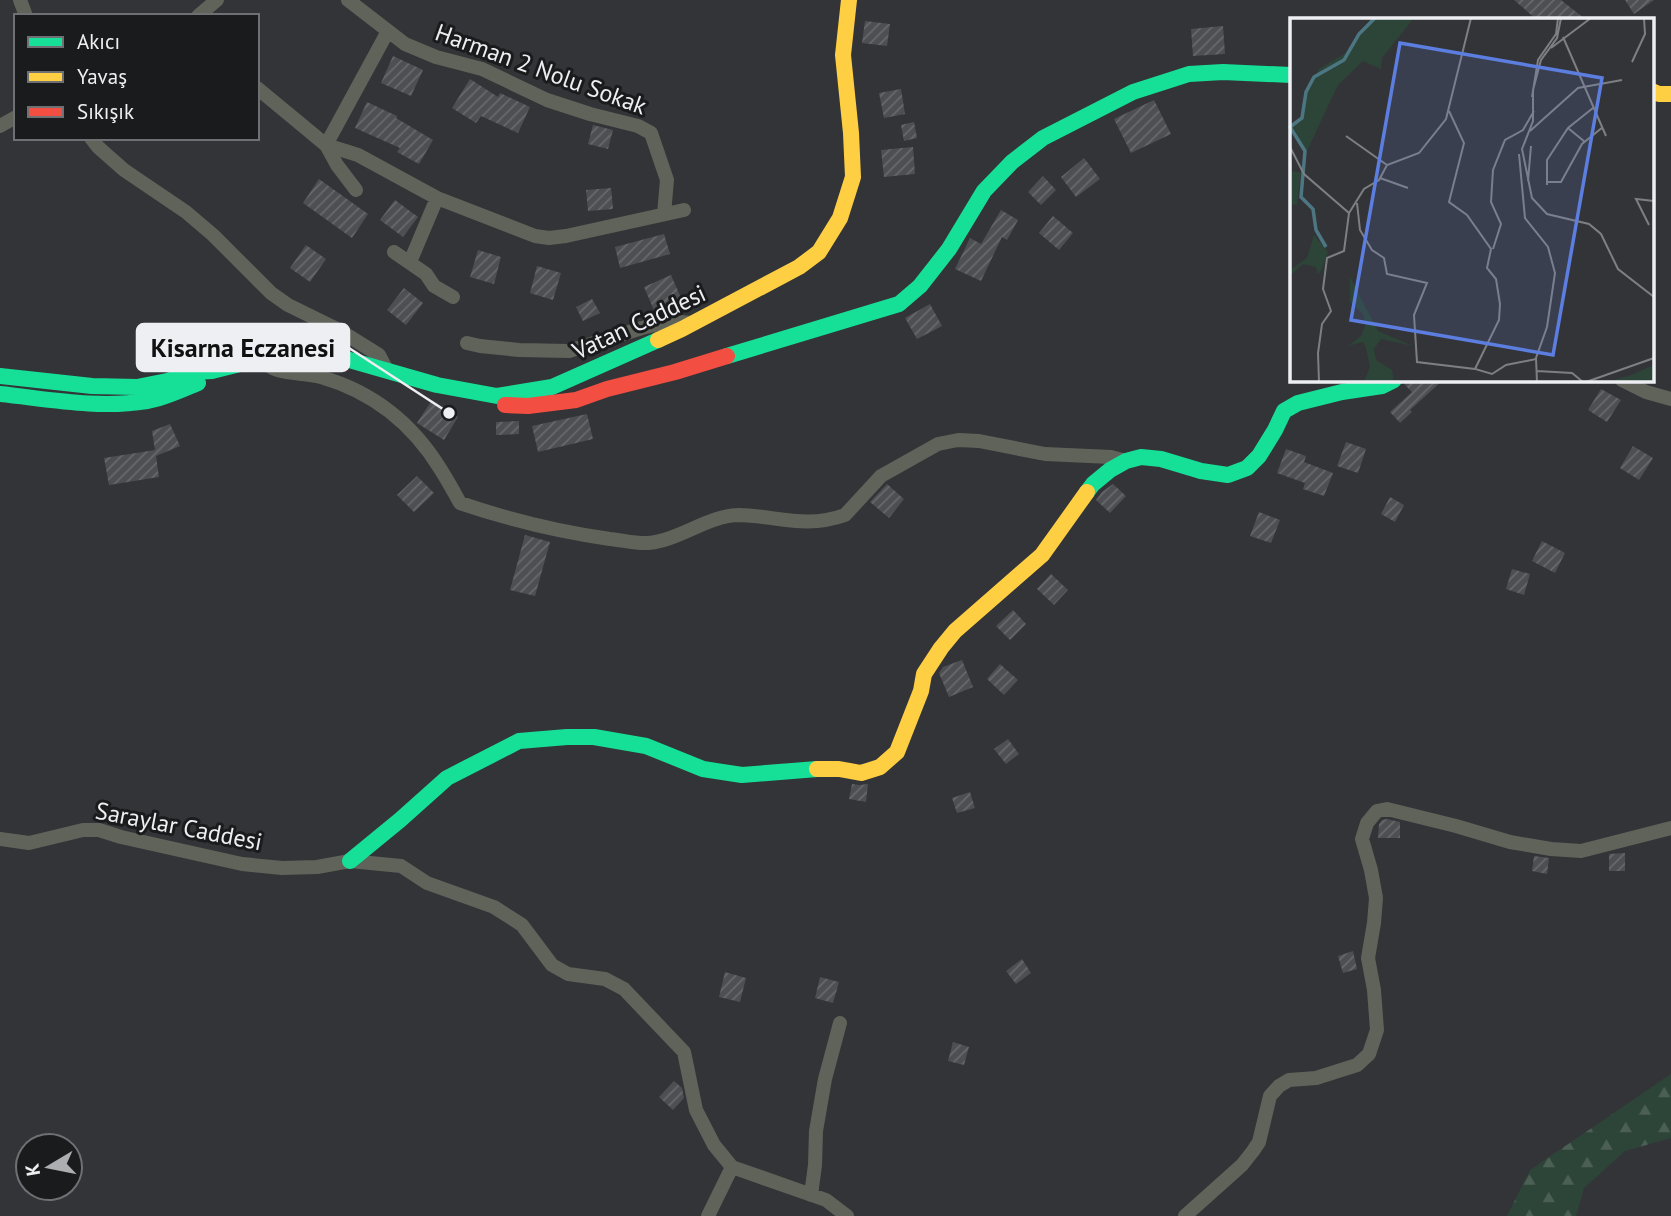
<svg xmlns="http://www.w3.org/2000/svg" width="1671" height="1216" viewBox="0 0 1671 1216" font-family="'PT Sans',sans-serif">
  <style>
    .forest { fill: url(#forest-firs) }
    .building { fill: url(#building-hatch) }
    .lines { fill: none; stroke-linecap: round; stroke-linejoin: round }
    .street { stroke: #60635a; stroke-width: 14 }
    .fast { stroke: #16e098; stroke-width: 16 }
    .slow { stroke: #ffcf43; stroke-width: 16 }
    .jam { stroke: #f24e42; stroke-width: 16 }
    .labels { text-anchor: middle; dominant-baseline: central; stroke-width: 6; stroke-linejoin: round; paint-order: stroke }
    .street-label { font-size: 24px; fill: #eeeff3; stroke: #1a1b1d }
    .inset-river { fill: none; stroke: #4d7683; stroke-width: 3.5 }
    .inset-road { fill: none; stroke: #7e7f82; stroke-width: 2 }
    .view { fill: #5c7ee0; fill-opacity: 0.15; stroke: #5c7ee0; stroke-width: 3.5 }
    .inset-edge { fill: none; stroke: #eeeff3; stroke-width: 3.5 }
    .leader { fill: none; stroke: #eeeff3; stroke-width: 2.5 }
    .callout-dot { fill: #eeeff3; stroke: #1a1b1d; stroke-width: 2.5 }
    .callout { fill: #eeeff3; stroke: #eeeff3; stroke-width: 2.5 }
    .callout-label { font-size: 26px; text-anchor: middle; font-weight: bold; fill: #111 }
  </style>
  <defs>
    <pattern id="forest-firs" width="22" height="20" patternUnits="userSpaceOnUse" patternTransform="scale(1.75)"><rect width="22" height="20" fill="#2d4438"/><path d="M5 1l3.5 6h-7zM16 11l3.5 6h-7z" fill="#4c5f55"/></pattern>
    <pattern id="building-hatch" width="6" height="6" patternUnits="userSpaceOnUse" patternTransform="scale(1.75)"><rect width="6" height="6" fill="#4e4f52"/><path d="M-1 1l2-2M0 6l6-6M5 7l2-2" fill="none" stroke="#68696b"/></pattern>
  </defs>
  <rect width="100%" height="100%" fill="#333437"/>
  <path class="forest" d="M1671 1074V1138L1625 1151 1584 1188 1576 1216H1507L1530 1170Z"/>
  <path class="building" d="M1514 0H1561L1585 19H1536Z
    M1625 0H1654L1634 14Z
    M865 21 890 24 887 46 862 43Z
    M1223 26 1225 54 1193 56 1191 29Z
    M393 56 423 70 411 96 381 83Z
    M470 79 498 97 500 93 530 107 518 133 481 116 476 123 452 108Z
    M901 89 905 114 884 118 879 93Z
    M1154 100 1171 134 1131 153 1114 119Z
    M367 102 397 116 396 118 433 140 419 164 397 152 400 148 355 128Z
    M914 122 917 138 904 141 901 125Z
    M593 125 613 130 608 149 588 144Z
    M913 147 915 174 884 177 881 150Z
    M1084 158 1100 179 1076 197 1061 177Z
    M1043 176 1056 190 1041 205 1028 192Z
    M319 179 368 214 352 238 303 203Z
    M611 188 613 209 588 211 586 190Z
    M395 200 418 217 403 237 380 220Z
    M1001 210 1018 220 1007 240 1002 237 981 281 955 269 970 238 981 244Z
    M1053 216 1073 233 1059 250 1039 233Z
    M664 234 670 254 620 268 615 247Z
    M306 245 326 259 310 282 290 268Z
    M478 250 501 257 494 284 470 277Z
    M537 266 561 273 553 300 530 293Z
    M671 275 685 307 673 312 656 315 644 287Z
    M404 288 423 303 406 325 387 310Z
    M592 299 600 313 583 321 576 307Z
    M930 304 942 326 917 339 905 318Z
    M1406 380H1443L1410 410 1412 412 1400 423 1390 412 1412 392 1405 385Z
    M1601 389 1621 400 1607 422 1588 410Z
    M432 400 458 417 444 440 417 423Z
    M587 414 593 439 538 452 532 426Z
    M519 421V434L496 435V422Z
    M170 424 180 446 156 456 159 477 109 485 104 458 155 450 152 431Z
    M1346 442 1366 449 1358 473 1337 466Z
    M1633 446 1653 458 1639 480 1620 468Z
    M1286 449 1306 456 1304 462 1333 473 1324 496 1303 489 1305 483 1277 473Z
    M417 476 434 493 414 512 397 495Z
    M887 484 904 499 889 518 870 502Z
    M1113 484 1126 496 1110 513 1096 500 1102 492Z
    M1390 497 1404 505 1395 522 1381 514Z
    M1259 512 1280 520 1271 543 1250 536Z
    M525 535 550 542 535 596 510 590Z
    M1542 541 1565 553 1555 573 1532 561Z
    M1512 569 1530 574 1524 595 1506 589Z
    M1051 574 1068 590 1054 605 1037 589Z
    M1013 610 1026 624 1010 640 996 626Z
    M962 660 973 687 949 697 939 673 943 667Z
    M1000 664 1018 680 1004 695 987 679Z
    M1008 739 1019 754 1006 764 994 749Z
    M852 784 859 785 868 784 866 802 849 799Z
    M970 792 975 808 957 813 952 798Z
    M1387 819 1400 822V838H1378L1379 824 1382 820Z
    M1625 853V871H1609V854Z
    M1534 856 1549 858 1547 874 1532 871Z
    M1353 951 1357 969 1343 973 1338 956Z
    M1022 959 1031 973 1016 984 1006 971Z
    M725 972 746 978 740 1002 719 997Z
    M820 977 839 982 833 1003 815 998Z
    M953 1042 969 1047 964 1065 948 1061Z
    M674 1081 682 1088 684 1098 673 1110 659 1097Z"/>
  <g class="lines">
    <path class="street" d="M20 0 26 16
      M348 0 405 44 436 57 482 69 547 100 590 114 638 126 651 133 667 180 664 214
      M198 16 217 0
      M257 88 326 145 358 155 437 198 535 236 549 238 566 236 684 210
      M0 126 16 117
      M91 138 98 147 124 170 186 212 213 235 271 293 288 305 339 330 379 355 388 372
      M326 145 388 31
      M326 145 337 165 356 190
      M394 252 426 274 434 286 453 297
      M410 262 437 198
      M467 343 480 346 519 350 569 351 642 328 670 321 691 323
      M261 359C276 377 300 371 321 377 373 392 413 424 441 470 448 481 454 492 460 503 510 520 559 532 610 539 622 540 636 544 648 543 678 541 709 515 739 515 777 516 806 529 845 515L881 476 938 444 958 440 979 441 1045 454 1111 457 1126 461
      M1622 380 1646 392 1671 399
      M0 839 29 843 83 830H99L121 837 242 864 282 868 317 867 350 861 401 866 427 883 494 907 522 925 552 965 568 974 605 979 624 989 684 1052 696 1110 714 1145 732 1167 826 1200 847 1216
      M811 1195 815 1165 816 1131 825 1079 840 1023
      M708 1216 732 1167
      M1185 1216 1242 1165 1253 1151 1259 1142 1270 1096 1279 1086 1289 1080 1316 1078 1357 1065 1369 1054 1377 1030 1374 990 1368 958 1374 923 1376 898 1371 870 1362 839 1367 823 1377 811 1387 809 1456 826 1510 842 1551 849 1581 851 1671 828"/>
    <path class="fast" d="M727 356 899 304 920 286 949 249 984 191 1012 162 1043 138 1133 92 1189 74 1223 72 1291 75
      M0 376 92 386 137 387 167 381 194 372 212 371 256 360 294 354 321 355 346 359 437 385 497 396 552 387 658 340
      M0 394C48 399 98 409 147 401 165 398 181 390 198 383
      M1087 492 1093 484 1110 470 1126 461 1141 457 1161 459 1201 471 1228 475 1247 468 1259 456 1275 430 1284 411 1298 403 1342 392 1382 386 1394 380
      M350 861 400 820 447 778 519 741 567 737H594L646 746 703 769 742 775 817 769"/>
    <path class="slow" d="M1652 91 1659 94H1671
      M658 340 682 329 799 267 819 252 840 218 853 177 851 133 843 55 849 0
      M817 769H839L861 773 880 767 897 752 921 691 924 674 941 648 955 631 1042 555 1087 492"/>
    <path class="jam" d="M505 405 528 406 576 400 607 389 675 372 727 356"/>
  </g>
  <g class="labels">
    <g class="street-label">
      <text transform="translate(541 69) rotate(20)">Harman 2 Nolu Sokak</text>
      <text transform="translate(639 322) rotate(-25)">Vatan Caddesi</text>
      <text transform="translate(179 826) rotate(11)">Saraylar Caddesi</text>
    </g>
  </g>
  <g transform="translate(1290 18)">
    <rect width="364" height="364" fill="#333437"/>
    <path d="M81 0H124L92 40 91 51 73 43 48 67 17 133 1 110 12 103 15 74 29 51 54 36ZM24 217 38 234 31 253 28 256 26 249 13 246 0 258V273V252L17 240ZM60 259 88 313 123 328 91 321 84 331 86 342 102 352 104 364H74L80 349 76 330 73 324 58 328 71 318 75 308 73 296 60 284ZM364 347V364H317L341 357Z" fill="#2d4438"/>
    <path d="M0 153 11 154 7 187 0 186Z" fill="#2d4438"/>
    <path class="inset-river" d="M36 229 26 212 23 191 11 179 15 133 0 109 12 100 16 74 24 59 54 42 69 16 85 0"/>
    <path class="inset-road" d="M271 0 267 20 251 42 243 72V103L232 131 242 180 257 196 299 206 311 216 328 251 364 279M273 19 316 118M261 30 301 0M342 44 355 16 354 0M242 79 248 42 266 16 268 0M159 93 174 125 159 184 177 197 201 231 197 250 206 261 210 286 209 302 185 351 202 356 216 347 246 341M278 110 295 124M240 113 288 70 332 62M56 118 97 147M0 129 14 156 59 195M229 136 235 200 258 229 265 255 257 309 246 340 247 364M90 160 118 170M238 163 241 128M257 164H271L292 126 313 109M257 167V142L278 110 303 90M67 185 70 212 82 232 94 240 97 256 137 265 124 297 127 344 185 351M359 207 346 181 364 183M203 231 211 206 201 184 203 152 215 122 233 112 244 93M247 353 282 355 293 364M29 364 28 335 32 306 41 293 33 271 37 240 54 233 59 195 74 171 89 162 97 147 129 135 156 101 181 0M296 364 364 340"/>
    <path class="view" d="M110 25 312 60 263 337 61 302Z"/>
    <rect width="364" height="364" class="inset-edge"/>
  </g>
  <path class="leader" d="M449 413L349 348"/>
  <circle class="callout-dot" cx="449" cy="413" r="7"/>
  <rect class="callout" x="137" y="324" width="212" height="47" rx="7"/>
  <g class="callout-label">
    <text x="243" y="357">Kisarna Eczanesi</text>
  </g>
  <rect x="14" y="14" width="245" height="126" fill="#1a1b1d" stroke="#6f7073" stroke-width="2"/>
  <rect x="28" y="37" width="35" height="10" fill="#16e098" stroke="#6f7073" stroke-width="2"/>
  <text x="77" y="49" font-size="21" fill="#eeeff3">Akıcı</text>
  <rect x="28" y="72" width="35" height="10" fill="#ffcf43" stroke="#6f7073" stroke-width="2"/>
  <text x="77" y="84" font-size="21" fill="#eeeff3">Yavaş</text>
  <rect x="28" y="107" width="35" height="10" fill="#f24e42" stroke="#6f7073" stroke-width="2"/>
  <text x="77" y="119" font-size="21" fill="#eeeff3">Sıkışık</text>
  <g transform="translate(49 1167) rotate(260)"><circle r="33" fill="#1a1b1d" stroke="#6f7073" stroke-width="2"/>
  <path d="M0-5L12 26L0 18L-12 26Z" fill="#adaeb1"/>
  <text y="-10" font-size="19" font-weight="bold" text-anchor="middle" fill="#eeeff3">K</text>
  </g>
</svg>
